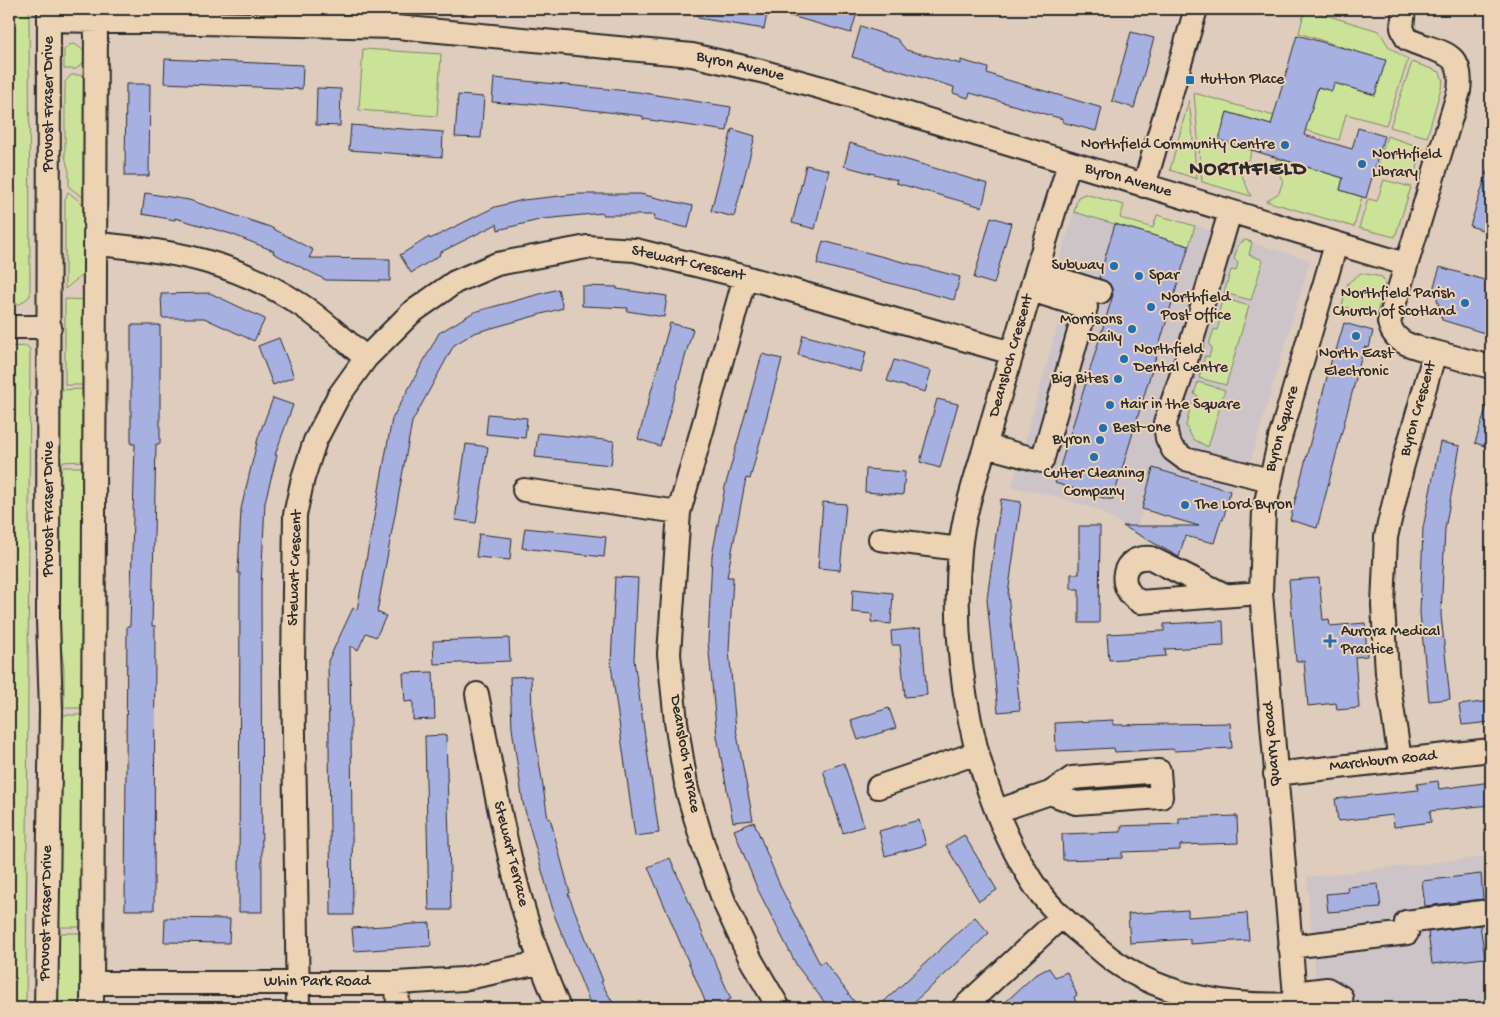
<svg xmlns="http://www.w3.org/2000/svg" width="1500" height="1017" viewBox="0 0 1500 1017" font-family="'Gochi Hand',sans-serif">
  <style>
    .built { fill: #cdc4c8 }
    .green { fill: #cae399; stroke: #7a8762 }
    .building { fill: #a6b1e1; stroke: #2b2b2b }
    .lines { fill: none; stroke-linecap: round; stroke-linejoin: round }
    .minor-casing { stroke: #2b2b2b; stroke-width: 26 }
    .minor { stroke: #ecd3b4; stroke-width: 22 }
    .poi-dot { fill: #1f6fb2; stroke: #ecd3b4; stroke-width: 2 }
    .labels { text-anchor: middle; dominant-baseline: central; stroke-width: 4; stroke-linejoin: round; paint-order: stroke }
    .street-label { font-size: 16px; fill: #2b2b2b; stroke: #ecd3b4 }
    .poi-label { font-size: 16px; fill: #2b2b2b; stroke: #ecd3b4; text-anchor: start }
    .district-label { font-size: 21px; font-weight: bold; letter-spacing: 1px; fill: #2b2b2b; stroke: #ecd3b4 }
  </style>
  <rect width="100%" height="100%" fill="#deccbd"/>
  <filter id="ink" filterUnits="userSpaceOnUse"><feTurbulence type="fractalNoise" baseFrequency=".02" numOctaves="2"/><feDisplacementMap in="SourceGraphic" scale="10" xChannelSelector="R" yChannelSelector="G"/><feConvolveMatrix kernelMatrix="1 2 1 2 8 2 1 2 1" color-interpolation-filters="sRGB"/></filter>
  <g filter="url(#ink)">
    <path class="built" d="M1074 212 1188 246 1195 226 1310 260 1251 459 1230 491 1153 468 1136 533 1098 510 1056 496 1012 487 1066 295 1056 270Z
      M1491 856V1008H1318L1307 877Z"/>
    <path class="green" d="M9 9H29L30 296 20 304H9Z
      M1305 9 1379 31 1389 47 1408 60 1386 125 1346 114 1339 140 1305 130 1318 87 1332 91 1334 83 1375 95 1385 61 1299 33Z
      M75 44 84 51V62L76 69H64V50L69 45Z
      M363 49 441 54 437 116 359 110Z
      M1412 62 1440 72 1443 81 1427 137 1390 127Z
      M71 75H89L88 201 69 187V172L65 156V82Z
      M1194 93 1274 116 1271 125 1227 112 1219 140 1252 150 1249 159 1237 165 1251 196 1202 182Z
      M1189 100 1197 179 1170 170Z
      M1387 136 1423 148 1414 177 1378 166Z
      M1277 158 1343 178 1340 190 1362 197 1354 227 1266 201 1279 193 1283 181 1275 167Z
      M1384 180 1411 187 1395 237 1359 228 1368 199 1377 201Z
      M68 192 88 208V270L65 289V200Z
      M1085 194 1124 205 1120 218 1153 228 1157 215 1195 226 1189 246 1074 212 1078 197Z
      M1245 240 1252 242 1249 255 1263 260 1251 300 1224 293 1231 270 1236 271 1238 263 1234 259 1238 245Z
      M1361 273 1382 277 1385 284 1376 317 1342 306 1348 283Z
      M1223 298 1249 306 1226 385 1199 378 1205 356 1209 357 1212 347 1209 345 1214 329 1217 330 1220 320 1217 319Z
      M65 299 89 300 87 385H65Z
      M27 346 30 350 26 1008H9V347Z
      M1198 382 1225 390 1208 447 1193 439 1186 426 1191 404 1195 405 1198 396 1194 394Z
      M87 389 88 461 59 462 58 390Z
      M58 467H88L86 708H64V669L57 614Z
      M63 715H86L84 927H57V777Z
      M57 933H84V1008H57Z"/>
    <path class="building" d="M698 9H768L764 29 698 18Z
      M780 9H858L851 33 780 13Z
      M861 26 897 39 906 50 961 64V60L988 68 987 73 1004 79 1102 108 1096 131 1062 122 1063 119 970 93 968 98 953 93 954 87 852 57Z
      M1131 32 1154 38 1134 108 1112 101Z
      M1297 35 1386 60 1375 95 1334 83 1332 91 1318 87 1304 135 1352 149 1358 128 1384 136 1366 198 1340 190 1343 178 1219 140 1227 112 1271 125Z
      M165 59 303 65 302 89 164 83Z
      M494 78 638 92 731 107 727 131 643 119V116L529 103 528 105 492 102Z
      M126 84H150L149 176H125Z
      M317 88 341 89 340 126 316 125Z
      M458 95 484 97 481 138 455 137Z
      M351 125 443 132 442 157 349 150Z
      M732 129 755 136 734 217 711 211Z
      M850 143 988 184 982 207 896 183 897 180 844 166Z
      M806 165 829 170 815 229 792 223Z
      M1488 169H1491V233L1470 226Z
      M145 193 189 200 270 227 313 250 309 258 390 259V281L326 280 273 253 274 251 231 234 175 218V220L142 214Z
      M578 194H640L693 206 688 228 654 220 655 215H603V213L543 219 498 230 497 224 439 253 440 255 411 273 400 255 429 237 430 239 495 207 523 200Z
      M991 217 1011 223 994 284 974 278Z
      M1115 224 1189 246 1113 499H1107L1055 483 1113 295 1110 284 1099 278Z
      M823 241 960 277 954 300 817 264Z
      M1440 267 1491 282V335L1442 320 1434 286Z
      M582 286 617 287V289L667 296 664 317 627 311 628 308 582 306Z
      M558 289 563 308 474 333 454 345 412 422 377 612 386 616 376 637 366 633 358 650 350 646 353 915H331L328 661 353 608 357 610 392 419 439 333 474 312Z
      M210 293 265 319 254 341 204 318H162L161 294Z
      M670 323 693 329 660 446 638 439Z
      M1344 323 1373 331 1369 348 1364 347 1317 528 1290 520 1333 354H1335Z
      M131 325H160V444H156L152 626H155L154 910H125L127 626H130L135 444H131Z
      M803 335 866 352 861 372 798 355Z
      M279 338 294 377 273 385 258 346Z
      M762 354 782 359 750 479 746 478 727 577H733L729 650 736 729 753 820 733 822 717 736 708 642 712 556 725 487Z
      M894 360 931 371 925 392 887 381Z
      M273 398 293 405 275 455H277L265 502 261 587 262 912H239L240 573H238L241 509 258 438Z
      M937 399 958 404 940 468 920 462Z
      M1488 402H1491V448L1475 443Z
      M488 414 527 418 525 438 486 434Z
      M538 433 614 441 611 465 535 457Z
      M1440 442 1460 446 1445 529 1441 615 1450 699 1429 701 1420 613 1423 528Z
      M466 444 488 447 476 523 455 520Z
      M1153 468 1230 491 1223 520H1221L1214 543 1185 536 1179 557 1123 526H1199L1142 509Z
      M866 469 905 472 903 495 865 492Z
      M1001 499 1021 502 1008 594 1020 710 998 712 987 599Z
      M823 502 846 504 840 570 818 568Z
      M1079 526H1100L1099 623H1079V589H1071V574H1079Z
      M525 528 606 537 604 557 522 548Z
      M479 534 512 538 510 560 476 557Z
      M615 577 638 578 634 660 659 833 635 836 611 665Z
      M1319 578 1323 620 1329 619 1330 626 1365 623 1367 656 1355 657 1359 708 1337 710 1336 703 1308 706 1304 661H1296L1289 580Z
      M853 589 893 593 891 624 871 622 872 614 852 612Z
      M1223 621 1224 646 1165 649 1166 656 1109 660 1107 634 1164 631V624Z
      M921 628 927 695 905 697 900 645H892L891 631Z
      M509 638 510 661 434 664 433 641Z
      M433 672 435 719 413 720V701L405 702 403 673Z
      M531 676 532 716 548 819 550 818 560 856 570 893 568 894 603 981 601 982 616 1008H592L555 917 523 803 512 728 510 677Z
      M1491 701V722L1462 725 1459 705Z
      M889 708 896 728 858 740 851 720Z
      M1113 720V725L1230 723 1232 748 1174 751 1173 749 1115 752 1114 748 1056 751 1055 723Z
      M446 735 451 910H429L425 736Z
      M844 763 864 826 843 833 823 770Z
      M1438 781 1439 789 1491 782V805L1430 811 1431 822 1394 827 1393 815 1338 821 1335 799 1418 790 1417 784Z
      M1237 816 1238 843 1180 845V850L1122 852V858L1063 860 1062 834 1121 832V826L1179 824V818Z
      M919 820 926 845 885 856 879 831Z
      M754 822 781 888 820 964 824 961 859 1008H829L797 966 757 888 734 830Z
      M964 835 997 890 979 901 946 846Z
      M670 858 731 999 711 1008H708L648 867Z
      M1481 874 1483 899 1425 906 1422 881Z
      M1378 884 1381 908 1328 912 1326 894 1348 892 1347 887Z
      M1188 910V917L1247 913 1249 940 1190 944V939L1130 943 1128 914Z
      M975 917 989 933 951 969 907 1008H877Z
      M165 918 230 919 229 943 164 942Z
      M430 923 431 946 354 951 352 928Z
      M1480 925 1485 958 1432 964 1428 932Z
      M1049 968 1055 977 1067 972 1077 995 1074 997 1078 1008H999L1035 975Z"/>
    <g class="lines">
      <defs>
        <path id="minor" d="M49 20 397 27 692 55 761 71 826 89 1405 264
          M1069 164C1042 250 1017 336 992 422 981 464 964 506 960 550 950 659 973 787 1031 880 1045 903 1065 921 1085 937 1095 945 1104 954 1114 961 1166 998 1234 1007 1295 1004
          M1144 186 1196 9
          M1230 212 1182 374 1165 423 1167 438 1173 450 1185 459 1270 480
          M97 244C175 251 234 261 301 305 324 320 345 341 366 358
          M1036 272 1100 292
          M745 277 679 512 669 654 676 722 687 790 704 847 725 904 751 960 779 1008
          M9 327H50
          M1435 352 1491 367
          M986 446 1042 461 1086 307 1031 290
          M524 490 679 512
          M880 539 960 549
          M1225 595 1151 558C1120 555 1116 588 1140 602L1261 593
          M477 694C498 803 514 906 559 1008
          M1400 760 1387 673 1383 605 1386 537 1402 468 1435 352C1415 347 1394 345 1389 322L1459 91C1465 48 1437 54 1407 39L1402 28 1404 9
          M1275 774 1491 750
          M878 787 977 753
          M997 811 1050 793 1072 778 1159 771 1161 797 1076 803 1050 793
          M1290 947 1407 933 1406 922 1482 912
          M92 983H397L463 979 539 963
          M397 983 398 1008
          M1294 993 1327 989 1341 997 1342 1008
          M46 1008 51 711 48 620 49 9
          M92 1008 96 20
          M298 1008 293 668 295 515 303 478 315 441 338 397 366 358 411 313 455 282 497 264 587 247 635 250 745 277 1012 353
          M963 1008 1061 917
          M1296 1008 1261 593 1264 511 1280 438 1336 244"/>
      </defs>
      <use href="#minor" class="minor-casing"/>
      <use href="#minor" class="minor"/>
    </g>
  </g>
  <g class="poi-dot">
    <rect x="1185" y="75" width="10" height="10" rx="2.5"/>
    <circle cx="1285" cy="145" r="5"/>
    <circle cx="1362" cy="164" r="5"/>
    <circle cx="1114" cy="266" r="5"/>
    <circle cx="1139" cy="276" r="5"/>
    <circle cx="1465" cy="303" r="5"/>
    <circle cx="1151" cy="307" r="5"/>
    <circle cx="1132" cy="329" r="5"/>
    <circle cx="1356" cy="336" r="5"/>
    <circle cx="1124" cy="359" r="5"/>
    <circle cx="1118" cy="379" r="5"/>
    <circle cx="1110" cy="405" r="5"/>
    <circle cx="1103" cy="428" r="5"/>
    <circle cx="1100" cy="440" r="5"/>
    <circle cx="1094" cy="457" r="5"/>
    <circle cx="1185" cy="505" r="5"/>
    <path d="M1327.5 633.5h5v5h5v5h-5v5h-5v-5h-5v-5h5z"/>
  </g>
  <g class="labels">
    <g class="street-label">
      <text transform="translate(740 67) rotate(13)">Byron Avenue</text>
      <text transform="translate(49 104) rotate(-90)">Provost Fraser Drive</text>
      <text transform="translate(1128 181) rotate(16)">Byron Avenue</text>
      <text transform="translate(688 264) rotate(13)">Stewart Crescent</text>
      <text transform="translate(1012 356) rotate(-74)">Deansloch Crescent</text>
      <text transform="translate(1419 409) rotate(-74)">Byron Crescent</text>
      <text transform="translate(1283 429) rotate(-74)">Byron Square</text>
      <text transform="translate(49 509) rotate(-90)">Provost Fraser Drive</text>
      <text transform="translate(296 568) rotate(-88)">Stewart Crescent</text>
      <text transform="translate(1273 744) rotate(-95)">Quarry Road</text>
      <text transform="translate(684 754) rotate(80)">Deansloch Terrace</text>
      <text transform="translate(1383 762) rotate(-6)">Marchburn Road</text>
      <text transform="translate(510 854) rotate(76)">Stewart Terrace</text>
      <text transform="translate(47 913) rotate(-89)">Provost Fraser Drive</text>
      <text x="317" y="982">Whin Park Road</text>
    </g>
    <g class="poi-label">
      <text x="1200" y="80">Hutton Place</text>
      <text x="1275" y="145" text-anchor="end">Northfield Community Centre</text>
      <text x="1372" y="155">Northfield<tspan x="1372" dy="18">Library</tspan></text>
      <text x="1104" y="266" text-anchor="end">Subway</text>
      <text x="1149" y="276">Spar</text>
      <text x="1455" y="294" text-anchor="end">Northfield Parish<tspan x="1455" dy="18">Church of Scotland</tspan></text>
      <text x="1161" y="298">Northfield<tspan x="1161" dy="18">Post Office</tspan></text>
      <text x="1122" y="320" text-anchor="end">Morrisons<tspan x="1122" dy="18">Daily</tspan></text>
      <text x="1134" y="350">Northfield<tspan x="1134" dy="18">Dental Centre</tspan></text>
      <text x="1356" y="354" text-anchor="middle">North East<tspan x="1356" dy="18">Electronic</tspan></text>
      <text x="1108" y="379" text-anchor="end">Big Bites</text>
      <text x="1120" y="405">Hair in the Square</text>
      <text x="1113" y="428">Best-one</text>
      <text x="1090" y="440" text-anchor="end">Byron</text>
      <text x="1094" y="474" text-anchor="middle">Culter Cleaning<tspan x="1094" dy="18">Company</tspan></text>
      <text x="1195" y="505">The Lord Byron</text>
      <text x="1341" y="632">Aurora Medical<tspan x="1341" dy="18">Practice</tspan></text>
    </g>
    <g class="district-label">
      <text x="1248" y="170">NORTHFIELD</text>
    </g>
  </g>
  <rect width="1500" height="1017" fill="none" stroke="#ecd3b4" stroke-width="30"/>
  <rect x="15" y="15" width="1470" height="987" fill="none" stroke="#2b2b2b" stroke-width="2" filter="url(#ink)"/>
</svg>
